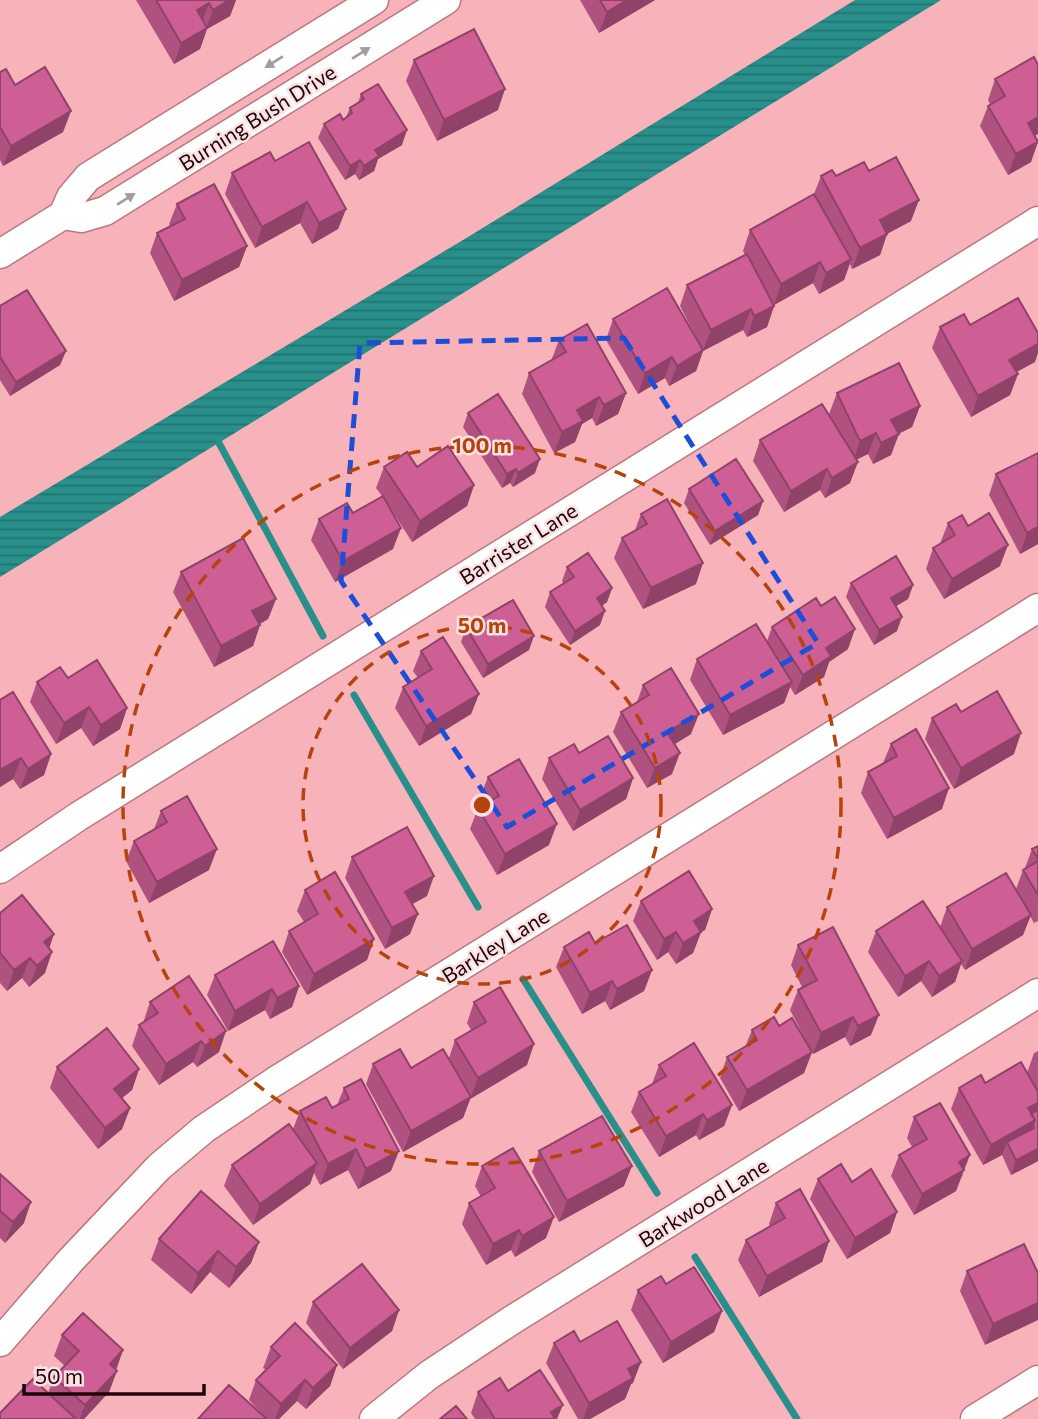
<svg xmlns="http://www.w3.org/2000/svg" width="1038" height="1419" viewBox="0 0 1038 1419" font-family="Commissioner,sans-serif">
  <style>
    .water { fill: url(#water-rules) }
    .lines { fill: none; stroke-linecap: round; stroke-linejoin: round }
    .stream { stroke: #288f8b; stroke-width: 7 }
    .street-casing { stroke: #b97880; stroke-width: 31 }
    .street { stroke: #fff; stroke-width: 28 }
    .wall { fill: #b05280 }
    .shaded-wall { fill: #904268 }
    .building { fill: #cd5f95; stroke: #904268; stroke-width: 2 }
    .oneway { fill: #a59b9d }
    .marked { fill: none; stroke: #1d4ed8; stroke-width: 5; stroke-dasharray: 14 9; stroke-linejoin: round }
    .ring { fill: none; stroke: #b5440c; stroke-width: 3.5; stroke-dasharray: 12 9 }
    .labels { text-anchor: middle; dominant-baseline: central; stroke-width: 5; stroke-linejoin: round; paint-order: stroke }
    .street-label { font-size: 21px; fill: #1d060a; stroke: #fde0e3 }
    .centre { fill: #b5440c; stroke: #fde0e3; stroke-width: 3.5 }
    .ring-label { font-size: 21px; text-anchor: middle; font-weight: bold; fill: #b5440c; stroke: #fde0e3; stroke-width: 5; stroke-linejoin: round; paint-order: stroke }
  </style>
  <defs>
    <pattern id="water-rules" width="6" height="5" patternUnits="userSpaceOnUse" patternTransform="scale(1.75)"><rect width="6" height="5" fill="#288f8b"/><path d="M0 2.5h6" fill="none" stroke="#227370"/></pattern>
  </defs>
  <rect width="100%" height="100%" fill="#f8b2ba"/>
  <path class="water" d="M855 0H941L0 577V517L463 240Z"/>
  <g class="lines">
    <path class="stream" d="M219 443 323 636
      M354 695 478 907
      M523 979 657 1193
      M695 1257 797 1419"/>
    <defs>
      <path id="street" d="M63 215 81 218 105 211 446 0
        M0 254 63 215 71 197 88 177 374 0
        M0 869 79 816 1038 221
        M0 1342 71 1260 159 1167 204 1129 274 1082 1038 608
        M374 1419 429 1375 512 1320 1038 993
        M975 1419 1038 1380"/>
    </defs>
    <use href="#street" class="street-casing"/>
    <use href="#street" class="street"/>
  </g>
  <path class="wall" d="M136 0H236L230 16 207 29 200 49 174 64Z
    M580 0H655L599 33Z
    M414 60 498 110 437 141 406 81Z
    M0 72 15 85 71 111 63 132 3 166 0 160Z
    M995 79 1038 134 1035 135 1031 162 1008 175 980 126 988 106 990 104 988 100Z
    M361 94 402 145 378 159 374 171 359 180 355 174 345 180 318 138 324 124 343 120 346 117 350 108 358 103Z
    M275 161 346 209 338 229 312 244 300 223 255 248 225 194 232 173Z
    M869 171 911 221 887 234 880 255 852 269 850 264 844 280 819 294 813 283 774 305V306L767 327 747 337 743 330 703 351 696 371 669 386 665 378 638 394 606 340 613 319 697 339 680 306 687 285 745 255 743 251 750 230 814 194 821 176H836Z
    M177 204 247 246 239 267 174 301 150 253 157 233 170 226 169 224Z
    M0 306 66 351 60 365 10 396 0 380Z
    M970 325 1035 362 1016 372 1018 374 1010 395 971 417 932 348 940 327Z
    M559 340 626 393 618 414 596 426 592 418 582 424 575 442 554 453 522 394 529 373 551 361Z
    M837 393 920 406 912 427 898 434 891 455 873 464 868 454 856 460 850 483 825 498 820 490 784 512 753 461 760 440 834 424 829 414Z
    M468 413 535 473 513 487 510 483 502 488 463 427Z
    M384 467H417L474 485 467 506 412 542 389 506 393 549 335 582 311 540 319 519 353 513 382 496 376 488Z
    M996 474 1038 544 1020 554 989 495Z
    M689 489 763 501 758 515 710 545 684 503Z
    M641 514 696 584 643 609 614 558 622 538 635 530Z
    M948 523 1000 566 944 599 926 569 933 548 940 544Z
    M567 567 612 588 607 602 602 606 600 625 570 645 545 607 550 592 564 584 562 581Z
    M181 572 276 599 268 619 260 624 253 646 214 667 173 592Z
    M851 583 913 585 908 599 896 606 897 631 874 645 846 597Z
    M466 627 529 650 483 678 461 642Z
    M772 627 848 649 829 662 824 677 795 695 790 687 784 703 723 735 690 680 697 659 767 641Z
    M421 651 479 694 471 714 419 746 395 708 403 687 418 678 413 671Z
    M68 678 127 708 120 729 93 746 81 728 56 744 30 702 37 682Z
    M643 685 691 734 675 744 672 774 647 788 613 732 621 712 637 702Z
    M0 700 51 754 44 775 20 789 13 779 0 787Z
    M961 712 1014 754 954 789 925 739 932 718Z
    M891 744 942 809 887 839 861 793 868 772 883 763Z
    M549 758 633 778 626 799 573 831 542 779Z
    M488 777 549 845 497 875 470 829 478 808 484 804 480 797Z
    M161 811 209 870 149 903 126 861 134 841 154 829Z
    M1038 846V921L1034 923 1030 916 1023 935 965 970 961 964 955 982 932 997 921 981 898 997 868 952 876 931 940 927 947 907 1016 889 1023 870 1025 868 1032 849Z
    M352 857 427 896 412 904 410 934 385 949 345 878Z
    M305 890 374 939 367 960 307 995 282 952 289 931 304 922 297 911Z
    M641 901 712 909 705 930 701 932 693 953 676 964 668 952 657 960 633 921Z
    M0 913 49 948 45 973 29 987 22 978 7 991 0 983Z
    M595 943 652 970 644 991 610 1010 605 1001 582 1014 556 967 564 947Z
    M798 945 871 1035 850 1046 845 1037 813 1054 790 1010 798 990 802 987 791 965Z
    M215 975 299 986 292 1007 270 1019 265 1010 228 1031 207 995Z
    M150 1002 219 1052 197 1067 193 1062 159 1085 132 1046 139 1025 143 1023Z
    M474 1002 527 1065 470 1099 463 1118 403 1152 366 1084 373 1064 411 1068 449 1058 455 1040 471 1030 467 1023Z
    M779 1026 812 1052 804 1073 739 1111 720 1078 727 1057 745 1047 752 1030Z
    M1038 1051V1161L1011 1175 1002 1155 983 1165 951 1109 959 1088 1027 1073 1034 1053Z
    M659 1065 732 1105 724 1126 699 1140 696 1135 659 1157 631 1112 639 1092 652 1084Z
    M57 1067 139 1069 132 1090 122 1098 130 1108 122 1129 98 1149 50 1088Z
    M344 1088 391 1171 358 1189 348 1170 320 1185 314 1173 310 1184 253 1225 224 1186 232 1165 293 1129 300 1111 332 1108 337 1105Z
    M914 1117 963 1176 961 1177 956 1191 914 1215 891 1176 899 1155 912 1147 907 1138Z
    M539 1151 624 1186 559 1222 532 1172Z
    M482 1166 546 1238 515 1257 511 1250 486 1265 462 1224 469 1203 481 1197 475 1186Z
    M0 1174 24 1223 5 1243 0 1238Z
    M818 1179 897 1212 890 1233 847 1259 810 1199Z
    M776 1203 829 1241 822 1262 759 1297 738 1260 746 1240 770 1226 769 1224Z
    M159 1239 259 1242 251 1263 229 1288 210 1272 191 1294 151 1260Z
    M967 1271 1038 1273 985 1345 960 1291Z
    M666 1284 722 1311 714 1332 663 1363 631 1310 638 1290Z
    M313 1302 399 1310 392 1331 343 1369 306 1323Z
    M62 1335 123 1350 109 1392 84 1419H0L48 1393 54 1377 65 1366 54 1356Z
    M580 1342 633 1383 631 1384 625 1399 590 1419H578L546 1363 554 1343Z
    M271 1347 337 1365 330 1386 306 1409 297 1401 279 1419H267L249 1400 256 1380 266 1370 263 1368Z
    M508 1391 557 1419H475L471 1413 478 1392Z"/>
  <path class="shaded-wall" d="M229 0H236L230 16 207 29 200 49 174 64 181 43 206 29 213 10Z
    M627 0H655L599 33 607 12Z
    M209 3 201 24 197 10Z
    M505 89 498 110 437 141 444 120Z
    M71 111 63 132 3 166 11 146Z
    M1038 117V134L1020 144 1028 123Z
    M407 130 402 145 378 159 374 171 359 180 364 166 375 150Z
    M1038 142 1031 162 1008 175 1016 154Z
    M360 160 355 174 345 180 350 166Z
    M919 200 911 221 873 241 880 220Z
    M307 202 300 223 255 248 262 227Z
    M346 209 338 229 312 244 319 223Z
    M887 234 880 255 852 269 860 248Z
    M247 246 239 267 174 301 182 280Z
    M851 259 844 280 819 294 826 273Z
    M820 262 813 283 774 305 781 284Z
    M774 306 767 327 747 337 754 316Z
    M751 309 743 330 703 351 696 371 669 386 677 366 703 350 711 330Z
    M1038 344V353L1035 362 1002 380 1009 360Z
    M66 351 60 365 10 396 16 382Z
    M672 357 665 378 638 394 645 373Z
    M1018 374 1010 395 971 417 978 396Z
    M626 393 618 414 596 426 604 405Z
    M599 397 592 418 582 424 575 442 554 453 562 432 577 410Z
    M920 406 912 427 884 441 891 420Z
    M876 433 868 454 853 461 860 441Z
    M899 434 891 455 873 464 881 443Z
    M540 459 535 473 513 487 518 473Z
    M858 462 850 483 825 498 832 478Z
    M516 469 510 483 502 488 507 474Z
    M827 469 820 490 784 512 791 491Z
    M474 485 467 506 412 542 420 521Z
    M763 501 758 515 710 545 715 531Z
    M1038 527V544L1020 554 1027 533Z
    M401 528 393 549 335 582 343 561Z
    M1008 545 1000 566 944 599 952 579Z
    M703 563 696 584 643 609 651 588Z
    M913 585 908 599 886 612 891 598Z
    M612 588 607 602 591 613 597 598Z
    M276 599 268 619 245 632 252 611Z
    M605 611 600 625 570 645 575 631Z
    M902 617 897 631 874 645 879 630Z
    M260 625 253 646 214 667 221 646Z
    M855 629 848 649 829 662 824 677 795 695 803 675 826 648Z
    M534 636 529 650 483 678 488 664Z
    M792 682 784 703 723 735 730 715Z
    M479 694 471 714 419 746 426 726Z
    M89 707 81 728 56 744 64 723Z
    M127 708 120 729 93 746 101 725Z
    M699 714 691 734 660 753 667 732Z
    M1021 733 1014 754 954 789 961 768Z
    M680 753 672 774 647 788 655 768Z
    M51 754 44 775 20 789 28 769Z
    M21 758 13 779 0 787V770Z
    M633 778 626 799 573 831 580 810Z
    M949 788 942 809 887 839 894 818Z
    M557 824 549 845 497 875 505 854Z
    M217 849 209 870 149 903 157 882Z
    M434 876 427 896 398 912 405 892Z
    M712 909 705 930 701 932 693 953 676 964 683 943 694 921Z
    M418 914 410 934 385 949 392 928Z
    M1031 915 1023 935 965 970 972 949Z
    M676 932 668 952 657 960 664 939Z
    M54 934 47 955 44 942Z
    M374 939 367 960 307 995 314 974Z
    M52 952 45 973 29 987 37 966Z
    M30 958 22 978 7 991 14 970Z
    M929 961 921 981 898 997 905 976Z
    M962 961 955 982 932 997 939 976Z
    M652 970 644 991 610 1010 617 989Z
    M612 981 605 1001 582 1014 590 993Z
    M299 986 292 1007 270 1019 277 998Z
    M272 989 265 1010 228 1031 235 1011Z
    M879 1015 871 1035 850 1046 858 1026Z
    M853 1017 845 1037 813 1054 821 1033Z
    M226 1031 219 1052 197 1067 205 1046Z
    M201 1041 193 1062 159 1085 166 1064Z
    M534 1044 527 1065 470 1099 478 1078Z
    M812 1052 804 1073 739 1111 747 1090Z
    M139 1069 132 1090 107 1110 114 1089Z
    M471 1097 463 1118 403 1152 411 1131Z
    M1038 1103V1112L1027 1141 1007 1142 1002 1155 983 1165 991 1145 1028 1108Z
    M732 1105 724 1126 699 1140 707 1120Z
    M130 1108 122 1129 98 1149 105 1128Z
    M703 1114 696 1135 659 1157 666 1136Z
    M356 1149 348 1170 320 1185 328 1164Z
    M1038 1149V1161L1011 1175 1016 1160Z
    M399 1151 391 1171 358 1189 366 1169Z
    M970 1155 956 1191 914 1215 922 1194 959 1162Z
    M317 1163 310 1184 253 1225 260 1204Z
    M632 1166 624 1186 559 1222 567 1201Z
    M31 1202 24 1223 5 1243 13 1222Z
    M897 1212 890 1233 847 1259 855 1238Z
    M554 1217 546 1238 515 1257 522 1236Z
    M519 1230 511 1250 486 1265 493 1244Z
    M829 1241 822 1262 759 1297 767 1276Z
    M259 1242 251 1263 229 1288 236 1267Z
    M218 1251 210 1272 191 1294 198 1273Z
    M1038 1303V1320L985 1345 993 1324Z
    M399 1310 392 1331 343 1369 350 1348Z
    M722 1311 714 1332 663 1363 671 1342Z
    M123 1350 115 1371 110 1364Z
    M641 1362 633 1383 631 1384 625 1399 590 1419H583L589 1403 628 1369Z
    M337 1365 330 1386 306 1409 313 1388Z
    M117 1371 109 1392 84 1419H80L85 1405Z
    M305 1380 297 1401 279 1419H275L281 1404Z
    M563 1405 557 1419H548L551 1412Z"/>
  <path class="building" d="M156 0H229L213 10 209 3 197 10 207 28 181 43Z
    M600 0H627L607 12Z
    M474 29 505 89 444 120 414 60Z
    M1034 57 1038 65V117L1028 123 1038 142 1016 154 988 106 1005 96 995 79Z
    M45 67 71 111 11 146 0 127V72L6 69 15 85Z
    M378 84 407 130 375 150 379 156 364 166 360 160 350 166 324 124 340 114 343 120 352 113 350 108 364 99 361 94Z
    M309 142 346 209 319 223 307 202 262 227 232 173 270 152 275 161Z
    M896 157 919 200 880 220 887 234 860 248 821 176 832 170 836 176 864 162 869 171Z
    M214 184 247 246 182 280 157 233 185 219 177 204Z
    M814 194 851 259 826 273 820 262 781 284 750 230Z
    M747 254 774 306 754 316 751 309 711 330 687 285Z
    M667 288 703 350 677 366 672 357 645 373 613 319Z
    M27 290 66 351 16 382 0 357V306Z
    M1018 298 1038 333V344L1009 360 1018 374 978 396 940 327 964 314 970 325Z
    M587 324 626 393 604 405 599 397 577 410 583 421 562 432 529 373 566 352 559 340Z
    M899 363 920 406 891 420 899 434 881 443 876 433 860 441 837 393Z
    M498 394 540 459 518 473 516 469 507 474 468 413Z
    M822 404 858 462 832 478 827 469 791 491 760 440Z
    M448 446 474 485 420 521 384 467 407 452 417 467Z
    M1038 453V527L1027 533 996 474Z
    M736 459 763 501 715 531 689 489Z
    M383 496 401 528 343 561 319 519 347 503 353 513Z
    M667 499 703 563 651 588 622 538 647 524 641 514Z
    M989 513 1008 545 952 579 933 548 955 535 948 523 962 515 968 526Z
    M243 538 276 599 252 611 260 625 221 646 181 572Z
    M588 553 612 588 597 598 605 611 575 631 550 592 574 577 567 567Z
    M896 556 913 585 891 598 902 617 879 630 851 583Z
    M835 597 855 629 826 648 831 656 803 675 772 627 816 598 821 606Z
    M513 600 534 636 488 664 466 627Z
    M756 624 792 682 730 715 697 659Z
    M443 637 479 694 426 726 403 687 432 669 421 651Z
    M97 660 127 708 101 725 89 707 64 723 37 682 60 667 68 678Z
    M671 668 699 714 667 732 680 753 655 768 621 712 649 695 643 685Z
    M997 691 1021 733 961 768 932 718 956 704 961 712Z
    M13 692 51 754 28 769 21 758 0 770V700Z
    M916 729 949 788 894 818 868 772 897 756 891 744Z
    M608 736 633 778 580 810 549 758 574 744 579 753Z
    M519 759 557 824 505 854 478 808 499 796 488 777Z
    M187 796 217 849 157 882 134 841 167 822 161 811Z
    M407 827 434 876 405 892 418 914 392 928 352 857Z
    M1038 846V859L1032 849Z
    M1038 861V895L1023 870Z
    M689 871 712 909 694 921 701 932 683 943 676 932 664 939 641 901Z
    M335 872 374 939 314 974 289 931 318 914 305 890Z
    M1006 873 1031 915 972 949 947 907Z
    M22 895 54 934 44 942 52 952 37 966 30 958 14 970 0 953V913Z
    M923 901 962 961 939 976 929 961 905 976 876 931Z
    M627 925 652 970 617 989 612 981 590 993 564 947 589 932 595 943Z
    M833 927 879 1015 858 1026 853 1017 821 1033 798 990 817 980 798 945Z
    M273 941 299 986 277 998 272 989 235 1011 215 975Z
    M189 976 226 1031 205 1046 201 1041 166 1064 139 1025 158 1013 150 1002Z
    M500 987 534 1044 478 1078 455 1040 486 1022 474 1002Z
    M774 1017 779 1026 792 1018 812 1052 747 1090 727 1057 757 1040 752 1030Z
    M107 1028 139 1069 114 1089 130 1108 105 1128 57 1067Z
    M694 1043 732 1105 707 1120 703 1114 666 1136 639 1092 666 1076 659 1065Z
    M400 1049 411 1068 443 1049 471 1097 411 1131 373 1064Z
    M1021 1062 1038 1092V1103L1028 1108 1035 1120 991 1145 959 1088 981 1075 985 1083Z
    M361 1079 399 1151 366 1169 356 1149 328 1164 300 1111 326 1097 332 1108 349 1099 344 1088Z
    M940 1103 970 1155 959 1162 964 1170 922 1194 899 1155 927 1139 914 1117Z
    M1038 1110V1149L1016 1160 1007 1142 1034 1128 1033 1125 1035 1120 1031 1114Z
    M602 1116 632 1166 567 1201 539 1151Z
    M289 1124 317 1163 260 1204 232 1165Z
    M513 1148 554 1217 522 1236 519 1230 493 1244 469 1203 495 1188 482 1166Z
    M841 1164 852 1182 871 1169 897 1212 855 1238 818 1179Z
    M0 1174 31 1202 13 1222 0 1211Z
    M800 1189 829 1241 767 1276 746 1240 785 1218 776 1203Z
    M201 1191 259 1242 236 1267 218 1251 198 1273 159 1239Z
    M1024 1244 1038 1273V1303L993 1324 967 1271Z
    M362 1264 399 1310 350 1348 313 1302Z
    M694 1267 722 1311 671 1342 638 1290 661 1276 666 1284Z
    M83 1313 123 1350 110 1364 117 1371 85 1405 54 1377 79 1351 62 1335Z
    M617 1321 641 1362 628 1369 633 1378 589 1403 554 1343 574 1331 580 1342Z
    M295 1323 337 1365 313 1388 305 1380 281 1404 256 1380 280 1356 271 1347Z
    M540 1370 563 1405 551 1412 555 1419H495L478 1392 500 1378 508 1391Z
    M33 1379 76 1419H0V1413Z
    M229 1385 267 1419H198Z
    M456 1406 467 1419H440Z"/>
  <defs><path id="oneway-solid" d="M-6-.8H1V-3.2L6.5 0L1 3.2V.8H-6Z" transform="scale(1.75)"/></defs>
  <g class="oneway">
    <use href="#oneway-solid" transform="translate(361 53) rotate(-32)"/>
    <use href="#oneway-solid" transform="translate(274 62) rotate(148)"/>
    <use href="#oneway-solid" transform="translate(126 199) rotate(-32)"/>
  </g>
  <path class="marked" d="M624 338 818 643 507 827 341 581 360 343Z"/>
  <g class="ring">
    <circle cx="482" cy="805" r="179"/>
    <circle cx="482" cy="805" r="359"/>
  </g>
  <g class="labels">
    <g class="street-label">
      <text transform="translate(257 117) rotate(-32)">Burning Bush Drive</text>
      <text transform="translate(518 543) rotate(-32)">Barrister Lane</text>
      <text transform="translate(495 945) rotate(-32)">Barkley Lane</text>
      <text transform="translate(703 1202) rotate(-32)">Barkwood Lane</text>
    </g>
  </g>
  <circle cx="482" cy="805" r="10" class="centre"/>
  <g class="ring-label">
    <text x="482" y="453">100 m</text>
    <text x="482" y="633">50 m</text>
  </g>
  <path d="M24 1384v10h180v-10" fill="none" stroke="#1d060a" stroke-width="3.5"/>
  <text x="35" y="1384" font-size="21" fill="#1d060a" stroke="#fde0e3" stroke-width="5" paint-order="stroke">50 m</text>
</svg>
